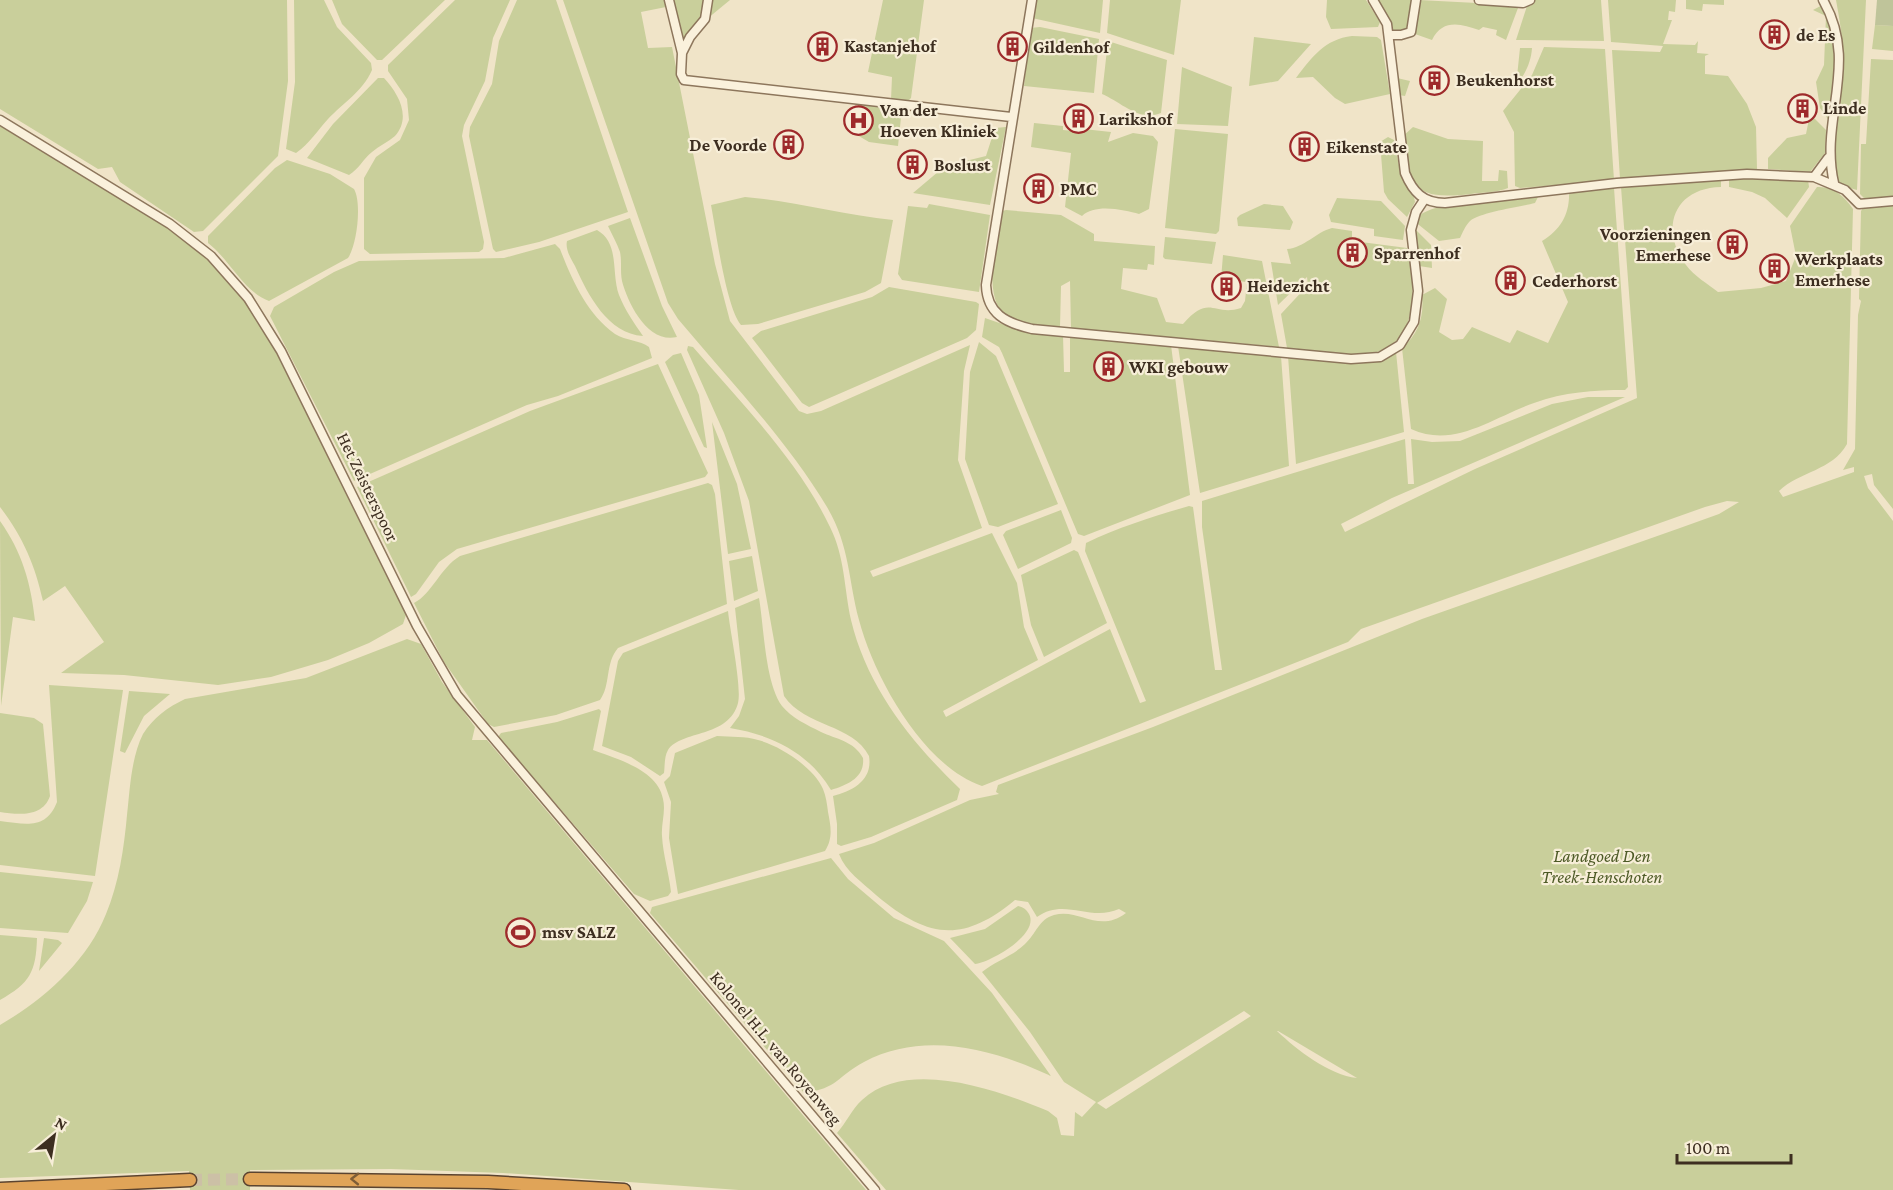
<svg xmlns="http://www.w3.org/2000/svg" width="1893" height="1190" viewBox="0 0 1893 1190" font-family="'Crimson Pro',serif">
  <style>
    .green { fill: #c9cf9b; fill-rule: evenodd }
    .cemetery { fill: #bfc49a }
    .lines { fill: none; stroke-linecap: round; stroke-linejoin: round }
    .highway-tunnel { stroke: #ccc0a6; stroke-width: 12; stroke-dasharray: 12 6; stroke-linecap: butt }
    .minor-casing { stroke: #8d765c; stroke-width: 11 }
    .highway-casing { stroke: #5b4430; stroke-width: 15 }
    .minor { stroke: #faf1dc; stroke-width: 8 }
    .highway { stroke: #e0a458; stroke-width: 12 }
    .oneway { stroke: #7e5d36 }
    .labels { text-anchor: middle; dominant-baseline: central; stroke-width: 4.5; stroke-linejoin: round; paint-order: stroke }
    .poi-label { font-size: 18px; font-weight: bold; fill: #3d2e20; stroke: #f7eed8; text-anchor: start }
    .street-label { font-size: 18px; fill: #3d2e20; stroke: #f7eed8 }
    .park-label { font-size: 18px; font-style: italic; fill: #4d5a26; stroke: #f7eed8 }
  </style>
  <rect width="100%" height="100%" fill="#f0e4c8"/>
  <path class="green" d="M0 0H287L288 81 278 156 203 231 194 232 120 182 112 167 98 169 0 109Z
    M294 0H324L337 27 371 63 372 70C363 91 343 103 328 119 317 131 310 143 296 153L286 149 295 82Z
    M332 0H445L382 60H377L342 24Z
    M455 0H510L493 38 485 81 464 125 462 136 484 242 483 249 479 252 370 254 364 249V178L376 157 400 140 409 120 407 99 388 71V65Z
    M517 0H556L628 212 539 242 496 252 493 249 469 136 470 127 492 84 499 41Z
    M563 0H665L666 7 641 12 648 48 672 47 715 264 730 321 799 411 807 414 821 411 970 345 964 371 958 460 982 528 870 571 873 577 992 533 1017 583 1024 627 1038 660 943 711 946 717 1110 629 1140 703 1146 701 1085 551 1086 543C1119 527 1155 516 1189 506L1193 507 1215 670H1222L1202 527V501L1405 439 1408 484H1414L1411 439 1432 442 1460 441 1552 404 1588 397H1625L1392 498 1341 524 1345 532 1475 469 1637 398 1621 187 1721 179V187C1674 188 1659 229 1686 265 1694 276 1708 284 1718 292L1761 288 1786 281 1796 256 1790 226 1817 187C1834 186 1844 196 1853 209L1847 444C1832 471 1800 471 1779 491L1783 497 1854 472V467L1843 470 1855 449 1858 315 1861 301 1859 299 1861 211 1863 208 1893 204V509L1874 485 1872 474 1864 476 1868 488 1893 521V1190H886L837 1133C846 1123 852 1109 862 1100 908 1057 1000 1091 1048 1111L1057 1118 1061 1135 1074 1136 1075 1112 1082 1117 1096 1102 1064 1082 1030 1032 982 972C995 961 1013 956 1025 944 1036 934 1039 919 1054 915 1080 908 1098 934 1126 913L1119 909C1090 922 1064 897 1037 917L1028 902 1015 900C962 944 927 938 876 895 862 882 846 872 839 854L874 843 970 800 999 794 996 792 998 785 1153 727 1422 619 1680 528 1719 514 1739 502 1727 501 1705 507 1361 629 1348 642 982 786C923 766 874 677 859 620 848 579 850 546 827 507 786 439 729 380 678 319L668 303ZM1244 1011 1251 1016 1106 1109 1097 1103ZM1277 1031H1278L1357 1078C1329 1075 1297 1050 1277 1031Z
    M672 0H730L679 42Z
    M883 0H924L911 98 907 102 891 100 892 77 868 72Z
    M1035 0H1103L1100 33 1032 18Z
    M1110 0H1181L1174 55 1107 33Z
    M1327 0H1366L1380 22 1378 27 1331 29 1326 17Z
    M1376 0H1412L1410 24 1402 32 1392 30Z
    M1419 0 1515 5 1518 8 1506 40 1496 35 1497 30 1483 27 1479 30C1460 23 1442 19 1432 40L1415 34Z
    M1533 0H1601L1604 41 1516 40 1527 6H1531Z
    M1608 0H1676L1675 12 1669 11 1668 20H1672L1663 44 1695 45 1698 41 1697 53 1709 54 1705 56V74L1728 76 1747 104 1756 127 1757 169 1620 179 1612 50 1660 52 1663 46 1611 42Z
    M1686 0H1724V5L1703 4 1702 11 1686 9Z
    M1836 0H1866L1857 190 1839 185C1830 145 1839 105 1842 65 1844 43 1840 22 1836 0Z
    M1828 2 1835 65 1830 122 1820 108 1816 82 1824 65 1826 16 1813 10Z
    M1875 25 1893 26V51L1872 49Z
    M1040 27 1099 39 1094 93 1024 86 1030 28Z
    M1352 36 1377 37 1381 40 1390 94 1345 104 1335 98 1313 77 1296 78C1312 57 1325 39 1352 36Z
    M1254 37 1311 44 1278 81 1249 86Z
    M1108 41 1167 60 1161 113C1139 122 1121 102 1102 94Z
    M1544 47 1605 49 1614 180 1520 188 1515 186 1514 132 1503 111 1532 75Z
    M1520 48H1532C1531 63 1525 74 1516 86Z
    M1871 59 1893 60V197L1865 199 1860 194 1861 144H1866Z
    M1182 67 1232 87 1228 126 1177 124Z
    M378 78H384C398 93 412 117 395 136 388 142 379 146 372 152 363 159 359 169 349 175L307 158 333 124Z
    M1397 78 1410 81 1405 96 1399 95Z
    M858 104 902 108 898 146 869 142 857 135Z
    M1810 114 1826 130 1825 153 1810 172 1768 169V158L1787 138 1806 134Z
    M1034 123 1063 126V130L1074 131V128L1111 132 1108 142 1133 133 1153 136 1158 142 1149 209 1139 214C1125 210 1095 203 1082 216L1065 207 1071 153 1031 147Z
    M0 126 168 228 204 254 241 295 276 352 406 615 403 624 369 643 328 660 271 677 218 685 124 675 61 673 104 642 65 586 43 601C35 565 23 537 0 507Z
    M1006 127 990 205 913 193 945 166 986 156 995 128Z
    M1413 127 1448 139 1483 141 1482 181H1498L1499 170 1507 171 1508 188C1497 193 1482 192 1471 194 1416 200 1410 190 1402 137Z
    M1175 129 1228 134 1219 231 1216 234 1165 228Z
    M1388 137 1394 140 1400 171 1414 197 1415 202 1407 217 1388 199 1384 192 1380 142Z
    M287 160 330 174 354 189C362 203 357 245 348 258L269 301C244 292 230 260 208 243V236L275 168Z
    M1776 178 1808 180 1809 187 1787 218 1765 198 1752 192 1729 187V179Z
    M1614 188 1628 387 1625 390C1594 390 1564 392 1534 403 1493 417 1455 449 1411 429L1402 348C1419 333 1424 317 1422 295L1435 288 1447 299 1439 332 1452 340 1463 339 1472 327 1510 343 1517 330 1548 343 1568 302 1542 241C1561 229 1570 214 1569 191Z
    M1539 195 1535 203C1520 207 1481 212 1470 221 1465 226 1463 232 1460 238L1439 241 1414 221C1428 199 1512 198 1539 195Z
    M745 197C795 201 843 215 893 220L881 283 865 292 758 324 741 325C726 307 716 231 711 205Z
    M1337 198 1381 201 1405 226 1403 240 1374 236V229L1331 222 1329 215Z
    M929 204 990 215 979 292 902 280 898 274 908 206 927 208Z
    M1264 204 1283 206 1293 222 1290 230 1238 226 1237 218 1240 215Z
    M1006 210 1061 215 1094 234V241L1155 246 1154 265 1148 264 1147 270 1123 268 1121 289 1157 298 1166 322 1183 324C1210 293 1213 317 1241 308L1245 301 1247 282 1221 279 1223 255 1262 261 1279 347 1071 328 1070 281 1061 286 1060 327C1043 325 1021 327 1006 316 982 299 996 237 999 212Z
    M630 218 662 306 677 337C648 344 628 304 622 281 620 271 622 262 620 252 617 243 612 235 608 226Z
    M1332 228 1352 231V237L1360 238 1361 242 1407 248 1408 251C1417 289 1418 351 1365 354 1340 355 1312 350 1287 348L1281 314 1308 285 1307 277 1278 305 1271 262 1291 264 1287 249C1304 248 1316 232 1332 228Z
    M1415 229 1431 245 1432 268 1419 266Z
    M597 230C620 243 611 273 619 295 625 310 634 323 643 336 608 334 588 295 575 266 571 259 565 249 567 241Z
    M1165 237 1216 242 1212 264 1165 259 1163 257Z
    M555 244 560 249C572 280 587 314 615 334 626 341 640 340 649 347L652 358 558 396 527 405 354 481 270 316 274 307 334 272 359 261 504 258Z
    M889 287 976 302 979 304 976 330 967 338 809 407 802 403 752 338 761 331 872 297Z
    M985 318 1022 331 1063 335 1064 372H1070V336L1171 345 1190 495 1084 536 1078 534 1002 353 999 347 982 337Z
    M979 342 996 356 1058 504 998 527 989 525 965 459 970 372Z
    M688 346 693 347C741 403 798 460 830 527 845 557 844 588 851 620 867 687 911 742 960 789L957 800 871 837 841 846 837 844V824L833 796C853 791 873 780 869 756 853 724 805 727 784 696L749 501 724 433 687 350Z
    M1178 346 1281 356 1289 466 1200 493Z
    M1396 352 1404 432 1296 464 1288 356 1388 357Z
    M681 353 699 395 707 448 704 447 665 362 673 355Z
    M658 364 708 473 705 477 457 549 439 562 416 594 411 597 357 487 530 411Z
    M712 422 737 484 751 549 728 554Z
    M708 483 712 485 715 494 727 604 618 648C605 663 611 685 600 700L556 715 494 727 488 724 444 662 414 603C432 594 440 568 460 556Z
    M1061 510 1072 538 1071 543 1018 569 1003 535 1006 531Z
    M0 521C22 552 31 583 35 621L13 617 1 706Z
    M1074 550 1078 552 1107 623 1044 657 1031 625 1021 575Z
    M752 556 758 591 734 601 729 561Z
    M759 598C764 627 765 683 782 706 792 718 807 725 821 732 836 739 854 741 863 758 865 778 847 785 831 790 808 752 772 735 730 728L739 716 745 699 735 608Z
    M728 611C730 631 742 687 738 703 729 738 681 730 668 750 664 757 665 766 664 773L660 776 631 757 602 746 618 661 623 653Z
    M407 639 421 644 442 682 475 727 472 740H487L866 1190H739L503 1173 391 1169 250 1170V1190H190L189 1171 0 1178V1025C43 1000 87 962 106 914 119 883 124 848 127 815 130 789 131 758 143 734 153 718 168 707 185 699L306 678Z
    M49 685 123 690 95 876 0 865V821C26 824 46 830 57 802Z
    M129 691 170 694 144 716 125 753 120 751Z
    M599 709 601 711 593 750C617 759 658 770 663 799 666 811 661 824 662 836 663 855 669 873 671 892L668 896 650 901 634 894 498 737 501 733 557 722Z
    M0 713 34 718 43 724 50 796C43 817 19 815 0 812Z
    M717 736C731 737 745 736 758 740 781 746 814 768 823 789 826 796 827 804 828 812 831 827 833 838 825 851L678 894 669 838 671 802 664 782 670 776 675 753Z
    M831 858 848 879 894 918 944 941 992 993 1051 1076C993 1049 924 1030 864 1062 836 1077 839 1088 804 1093L650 913 652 907Z
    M0 872 93 882 87 901 68 933 0 928Z
    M1018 906C1023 907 1026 909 1029 914 1040 934 991 962 975 964L950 938 985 929Z
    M0 935 37 938C36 972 30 983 0 1000Z
    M44 938 58 940 62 943 39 971Z"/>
  <path class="cemetery" d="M1877 0H1893V26L1875 25Z"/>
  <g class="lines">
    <path class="highway-tunnel" d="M190 1180 250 1179"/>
    <defs>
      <path id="minor" d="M669 0 682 53 681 74 684 80 1011 117
        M1032 0 986 285C987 314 1006 323 1032 329L1351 359 1380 357 1400 345 1414 322 1418 291 1411 230 1416 212 1424 200
        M1373 0 1387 24 1405 173C1413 192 1423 203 1445 203L1617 183 1747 174 1814 177 1845 190 1859 204 1893 201
        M1479 0 1523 3 1530 0
        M1823 0C1860 64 1819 118 1834 183
        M1389 35H1401L1411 32 1416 0
        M682 53 690 37 705 19 708 0
        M0 120 170 224 211 256 248 298 281 351 417 626 457 695 875 1190
        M1814 177 1828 158"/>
      <path id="highway" d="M250 1179 488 1182 624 1190
        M0 1189 190 1180"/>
    </defs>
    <use href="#minor" class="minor-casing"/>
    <use href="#highway" class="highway-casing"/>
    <use href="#minor" class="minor"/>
    <use href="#highway" class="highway"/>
  </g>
  <defs><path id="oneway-chevron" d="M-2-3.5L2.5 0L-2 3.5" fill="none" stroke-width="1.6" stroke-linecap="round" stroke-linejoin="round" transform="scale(1.5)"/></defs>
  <use class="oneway" href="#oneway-chevron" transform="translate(355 1179) rotate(-179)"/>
  <defs>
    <symbol id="building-ring" viewBox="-11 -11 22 22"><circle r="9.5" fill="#f7eed8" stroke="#9e2a2b" stroke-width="1.5"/><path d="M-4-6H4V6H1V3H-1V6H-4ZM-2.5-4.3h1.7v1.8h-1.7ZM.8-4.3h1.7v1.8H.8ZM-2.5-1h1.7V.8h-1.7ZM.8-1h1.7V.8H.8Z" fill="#9e2a2b"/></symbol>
    <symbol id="hospital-ring" viewBox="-11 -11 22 22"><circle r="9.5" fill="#f7eed8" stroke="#9e2a2b" stroke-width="1.5"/><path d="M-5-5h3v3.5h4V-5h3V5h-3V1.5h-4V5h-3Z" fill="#9e2a2b"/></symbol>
    <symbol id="stadium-ring" viewBox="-11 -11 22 22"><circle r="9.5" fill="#f7eed8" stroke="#9e2a2b" stroke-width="1.5"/><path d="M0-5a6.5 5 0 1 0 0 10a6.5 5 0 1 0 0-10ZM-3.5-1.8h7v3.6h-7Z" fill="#9e2a2b"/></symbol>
  </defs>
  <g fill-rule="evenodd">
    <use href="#building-ring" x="1758" y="18" width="33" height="33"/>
    <use href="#building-ring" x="806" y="30" width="33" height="33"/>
    <use href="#building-ring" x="996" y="30" width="33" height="33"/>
    <use href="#building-ring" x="1418" y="64" width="33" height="33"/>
    <use href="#building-ring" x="1786" y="92" width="33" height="33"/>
    <use href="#building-ring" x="1062" y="102" width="33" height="33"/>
    <use href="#hospital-ring" x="842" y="104" width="33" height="33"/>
    <use href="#building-ring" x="772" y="128" width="33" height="33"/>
    <use href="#building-ring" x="1288" y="130" width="33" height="33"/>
    <use href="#building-ring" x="896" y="148" width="33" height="33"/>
    <use href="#building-ring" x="1022" y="172" width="33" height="33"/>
    <use href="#building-ring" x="1716" y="228" width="33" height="33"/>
    <use href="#building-ring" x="1336" y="236" width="33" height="33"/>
    <use href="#building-ring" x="1758" y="252" width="33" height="33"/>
    <use href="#building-ring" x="1494" y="264" width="33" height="33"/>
    <use href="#building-ring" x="1210" y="270" width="33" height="33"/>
    <use href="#building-ring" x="1092" y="350" width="33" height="33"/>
    <use href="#stadium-ring" x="504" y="916" width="33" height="33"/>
  </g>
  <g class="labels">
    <g class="poi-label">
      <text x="1796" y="35">de Es</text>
      <text x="844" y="46">Kastanjehof</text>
      <text x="1033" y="47">Gildenhof</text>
      <text x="1456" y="80">Beukenhorst</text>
      <text x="1823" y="108">Linde</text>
      <text x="880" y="110">Van der<tspan x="880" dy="21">Hoeven Kliniek</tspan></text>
      <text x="1099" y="119">Larikshof</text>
      <text x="767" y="145" text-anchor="end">De Voorde</text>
      <text x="1326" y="147">Eikenstate</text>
      <text x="934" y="165">Boslust</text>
      <text x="1060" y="189">PMC</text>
      <text x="1711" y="234" text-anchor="end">Voorzieningen<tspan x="1711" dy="21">Emerhese</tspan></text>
      <text x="1374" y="253">Sparrenhof</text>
      <text x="1795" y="259">Werkplaats<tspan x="1795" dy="21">Emerhese</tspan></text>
      <text x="1532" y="281">Cederhorst</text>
      <text x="1247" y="286">Heidezicht</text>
      <text x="1129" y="367">WKI gebouw</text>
      <text x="542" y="932">msv SALZ</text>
    </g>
    <g class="street-label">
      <text transform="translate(368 487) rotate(64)">Het Zeisterspoor</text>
      <text transform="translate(776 1048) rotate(50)">Kolonel H.L. van Royenweg</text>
    </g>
    <g class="park-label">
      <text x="1602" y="856">Landgoed Den<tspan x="1602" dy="21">Treek-Henschoten</tspan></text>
    </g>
  </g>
  <g transform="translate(54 1136) rotate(30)" stroke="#f7eed8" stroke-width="4.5" paint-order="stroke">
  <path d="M0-4.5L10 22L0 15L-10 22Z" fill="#3d2e20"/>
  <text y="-9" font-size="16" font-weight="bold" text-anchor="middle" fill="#3d2e20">N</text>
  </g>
  <path d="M1677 1154v9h114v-9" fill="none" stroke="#3d2e20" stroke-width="3"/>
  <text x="1686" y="1154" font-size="18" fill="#3d2e20" stroke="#f7eed8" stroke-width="4.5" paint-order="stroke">100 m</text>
</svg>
